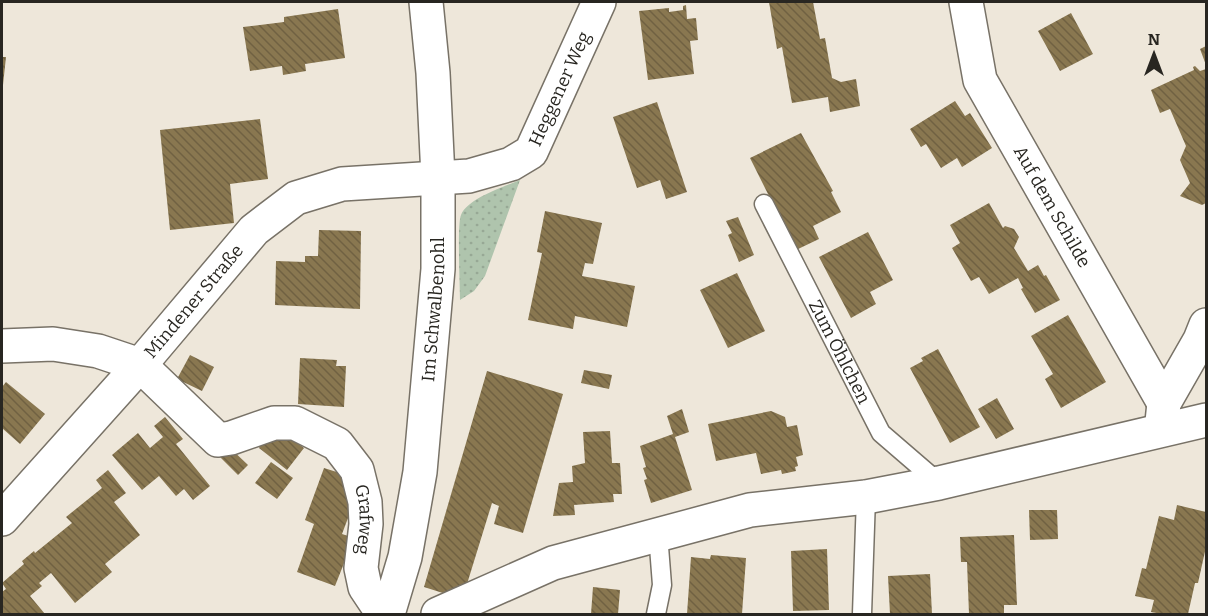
<svg xmlns="http://www.w3.org/2000/svg" width="1208" height="616" viewBox="0 0 1208 616" font-family="Bitter,serif">
  <style>
    .grass { fill: url(#grass-dots) }
    .building { fill: url(#building-back-hatch) }
    .lines { fill: none; stroke-linecap: round; stroke-linejoin: round }
    .service-casing { stroke: #787267; stroke-width: 21 }
    .minor-casing { stroke: #787267; stroke-width: 36 }
    .tertiary-casing { stroke: #787267; stroke-width: 36 }
    .service { stroke: #fff; stroke-width: 18 }
    .minor { stroke: #fff; stroke-width: 33 }
    .tertiary { stroke: #fff; stroke-width: 33 }
    .labels { text-anchor: middle; dominant-baseline: central; stroke-width: 4.5; stroke-linejoin: round; paint-order: stroke }
    .street-label { font-size: 18px; fill: #282621; stroke: #eee7da }
  </style>
  <defs>
    <pattern id="grass-dots" width="8" height="8" patternUnits="userSpaceOnUse" patternTransform="scale(1.5)"><rect width="8" height="8" fill="#afc4ad"/><path d="M2 2h.1M6 6h.1" fill="none" stroke="#97a895" stroke-width="1.8" stroke-linecap="round"/></pattern>
    <pattern id="building-back-hatch" width="6" height="6" patternUnits="userSpaceOnUse" patternTransform="scale(1.5)"><rect width="6" height="6" fill="#897750"/><path d="M-1 5l2 2M0 0l6 6M5-1l2 2" fill="none" stroke="#706142"/></pattern>
  </defs>
  <rect width="100%" height="100%" fill="#eee7da"/>
  <path class="grass" d="M520 180 485 276 474 291 460 300C460 286 457 224 461 215 468 198 504 187 520 180Z"/>
  <path class="building" d="M769 2H813L820 39 825 38 832 78 841 82 856 79 860 106 830 112 828 97 792 103 782 47 777 49Z
    M686 5 687 19 696 18 698 40 690 41 694 74 648 80 639 11 669 8V12L683 10V6Z
    M338 9 345 58 305 64 306 71 283 75 282 66 250 71 243 27 284 22V17Z
    M1071 13 1093 54 1060 71 1038 31Z
    M1206 46V65L1200 49Z
    M2 57H6L3 85H2Z
    M1195 66 1200 71 1206 69V82H1205L1206 86V203L1202 205 1180 196 1190 183 1180 160 1186 146 1170 109 1160 113 1151 90 1194 70 1193 67Z
    M955 101 965 116 970 113 992 148 962 167 957 158 941 168 926 144 921 147 910 129Z
    M657 102 687 192 666 199 660 180 637 188 613 117Z
    M260 119 268 179 230 184 234 223 170 230 160 130Z
    M801 133 833 191 831 192 841 212 813 226 819 239 796 250 750 158Z
    M989 203 1003 228 1005 226 1014 229 1019 237 1014 248 1028 271 1038 265 1044 276 1046 275 1060 300 1035 313 1021 289 1023 288 1018 278 989 294 979 277 971 281 952 248 960 243 950 225Z
    M545 211 602 223 593 264 585 263 582 276 635 286 627 327 575 316 573 329 528 320 542 253 537 252Z
    M738 217 754 255 739 262 728 235 732 233 726 221Z
    M319 230 361 231 360 309 275 305 276 261 305 262V256H318Z
    M868 232 893 280 870 292 876 304 851 318 819 257Z
    M737 273 765 331 728 348 700 290Z
    M1068 315 1106 382 1061 408 1045 379 1053 374 1031 336Z
    M938 349 980 427 950 443 910 368 923 361 921 358Z
    M190 355 214 367 202 391 177 379Z
    M300 358 337 360 336 366H346L344 407 298 404Z
    M584 370 612 375 609 389 581 383Z
    M487 371 563 394 523 533 494 524 499 506 492 503 467 584 446 594 424 587Z
    M6 382 45 414 20 444 2 428V387Z
    M997 398 1014 429 996 439 978 409Z
    M682 409 689 432 675 437 692 490 651 503 644 480 647 479 643 468 646 467 640 446 673 434 667 416Z
    M771 411 785 417 787 427 797 425 803 455 796 457 798 466 795 467 796 471 782 474 781 470 761 474 756 453 716 461 708 424Z
    M165 417 183 439 176 444 210 486 193 500 184 489 176 496 159 476 142 490 112 455 138 433 150 448 163 437 154 426Z
    M610 431 612 463H620L622 494H613L614 502 574 505 575 515 553 516 559 483 573 482 572 466 585 463 583 432Z
    M267 434 292 439 304 448 287 470 259 448Z
    M228 446 248 465 238 475 219 456Z
    M271 462 293 478 277 499 255 483Z
    M324 468 343 474 354 502 342 534 354 538 335 586 297 572 314 524 305 520Z
    M108 470 126 493 114 502 140 535 105 564 112 572 75 603 51 573 39 583 42 586 30 596 45 614H2V592L6 589 2 583 24 564 22 561 34 551 35 553 72 523 66 517 102 488 96 480Z
    M1177 505 1206 512V547L1198 583H1195L1188 614H1162L1151 612 1154 600 1135 596 1142 568 1146 569 1159 516 1174 520Z
    M1029 510H1057L1058 539 1030 540Z
    M1014 535 1017 605H1004V614H969L967 562H961L960 537Z
    M827 549 829 610 793 611 791 551Z
    M711 555 746 558 742 614H687L691 557 710 559Z
    M930 574 932 614H890L888 576Z
    M593 587 620 590 618 614H591Z"/>
  <g class="lines">
    <defs>
      <g id="service">
        <path id="s1" d="M764 204 881 433 939 483"/>
        <path d="M656 614 662 585 658 534"/>
        <path d="M862 614 866 497"/>
      </g>
      <g id="minor">
        <path id="s2" d="M966 2 980 80 1164 403"/>
        <path id="s3" d="M2 346 53 344 98 351 140 365 218 440 231 438 274 423H295L337 444 357 470 365 502 366 524 361 568 365 587 383 614"/>
        <path d="M1162 422 1164 403 1200 340 1206 325"/>
        <path id="s4" d="M2 519 140 365 254 230 296 198 342 184 469 176 511 164 531 152 599 2"/>
        <path d="M438 614 553 563 750 510 866 497 939 483 1206 420"/>
      </g>
      <g id="tertiary">
        <path id="s5" d="M388 614 405 557 420 472 438 269V177L433 73 426 2"/>
      </g>
    </defs>
    <use href="#service" class="service-casing"/>
    <use href="#minor" class="minor-casing"/>
    <use href="#tertiary" class="tertiary-casing"/>
    <use href="#service" class="service"/>
    <use href="#minor" class="minor"/>
    <use href="#tertiary" class="tertiary"/>
  </g>
  <g class="labels">
    <g class="street-label">
      <text stroke="none"><textPath href="#s4" startOffset="748">Heggener Weg</textPath></text>
      <text stroke="none"><textPath href="#s2" startOffset="225">Auf dem Schilde</textPath></text>
      <text stroke="none"><textPath href="#s4" startOffset="290">Mindener Straße</textPath></text>
      <text stroke="none"><textPath href="#s5" startOffset="309">Im Schwalbenohl</textPath></text>
      <text stroke="none"><textPath href="#s1" startOffset="166">Zum Öhlchen</textPath></text>
      <text stroke="none"><textPath href="#s3" startOffset="459">Grafweg</textPath></text>
    </g>
  </g>
  <rect width="1208" height="616" fill="none" stroke="#282621" stroke-width="6"/>
  <g transform="translate(1154 54)" stroke="#eee7da" stroke-width="4.5" paint-order="stroke">
  <path d="M0-4.5L10 22L0 15L-10 22Z" fill="#282621"/>
  <text y="-9" font-size="16" font-weight="bold" text-anchor="middle" fill="#282621">N</text>
  </g>
</svg>
